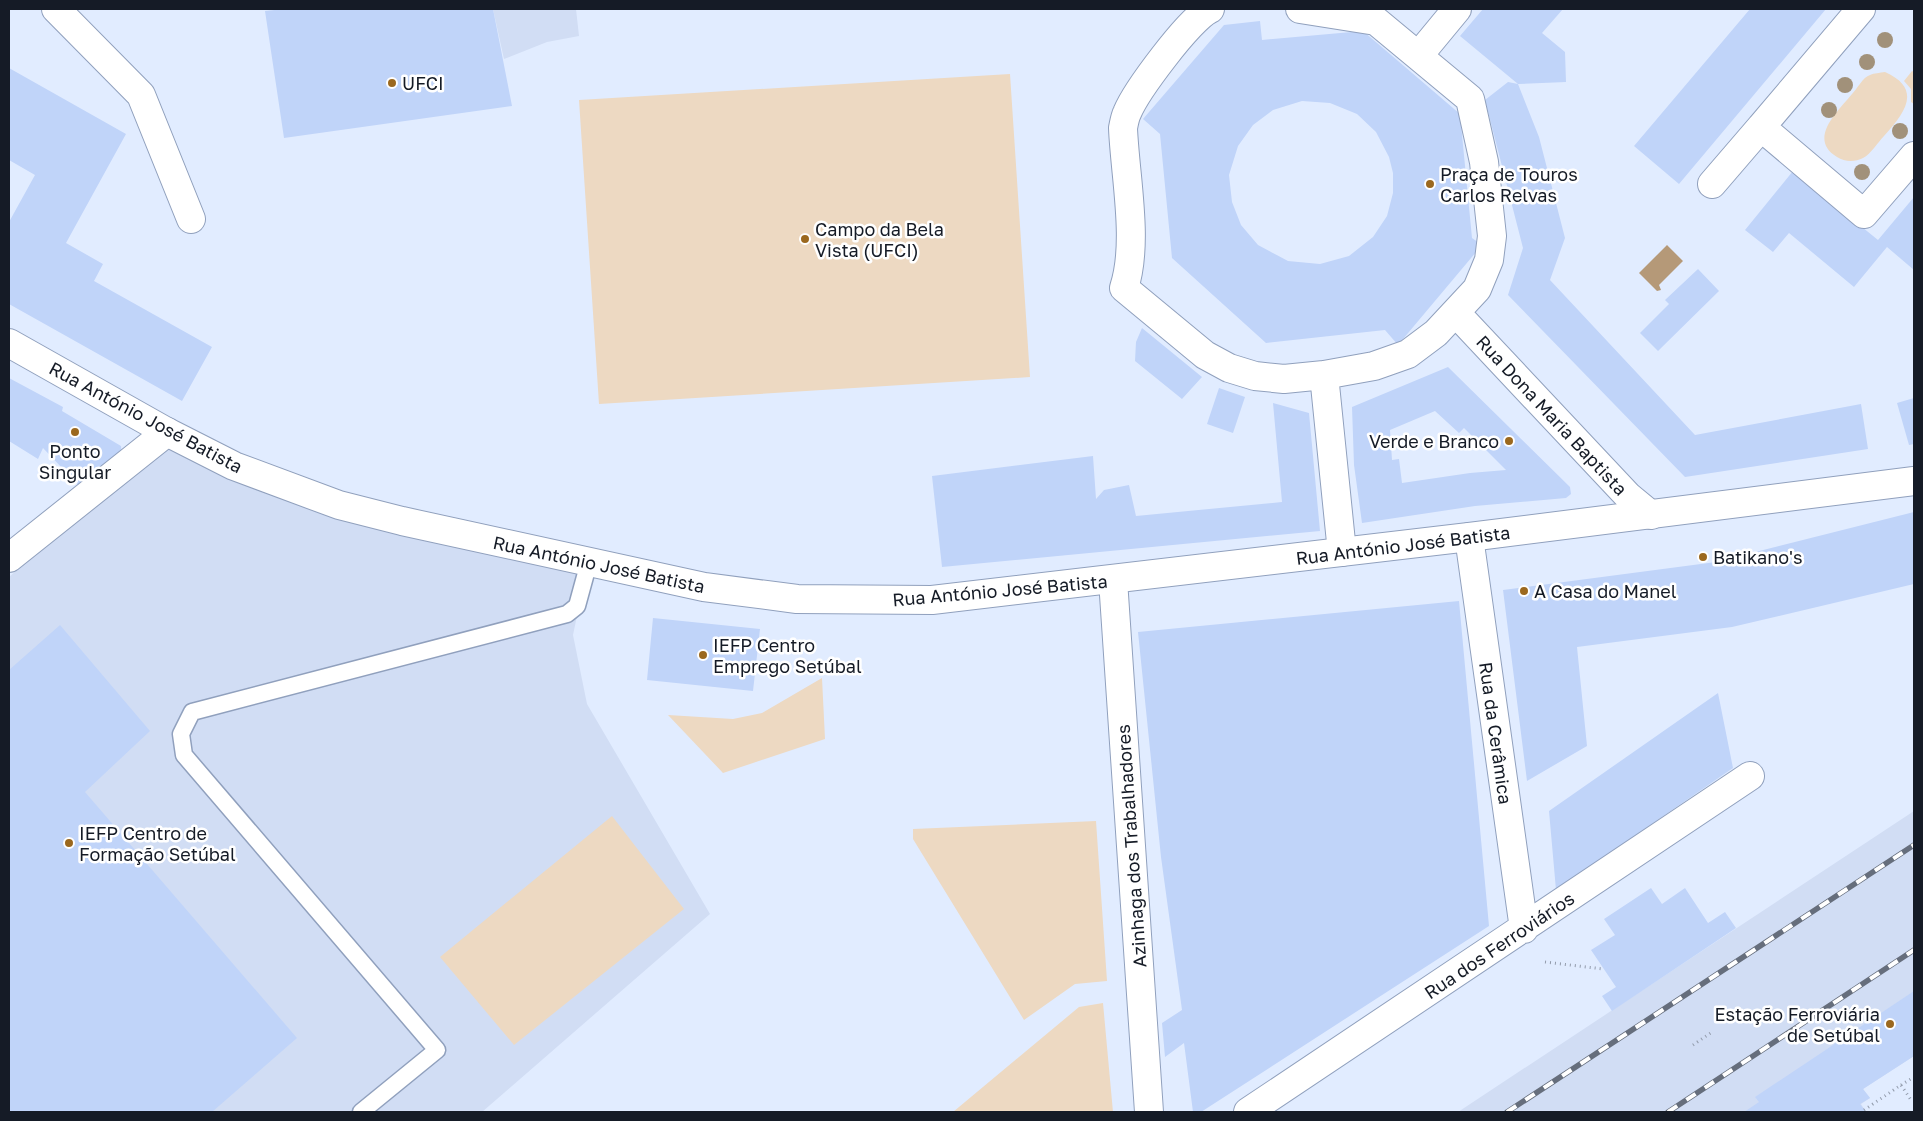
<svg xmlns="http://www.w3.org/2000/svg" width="1923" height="1121" viewBox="0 0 1923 1121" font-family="'Golos Text',sans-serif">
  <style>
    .built { fill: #d1ddf4 }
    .green { fill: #edd9c2 }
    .water { fill: #b59978 }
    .building { fill: #c0d4f9; fill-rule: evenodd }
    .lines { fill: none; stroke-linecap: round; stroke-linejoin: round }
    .lane-casing { stroke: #90a0bd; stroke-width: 19 }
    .street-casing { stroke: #90a0bd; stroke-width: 30 }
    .secondary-casing { stroke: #90a0bd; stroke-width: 30 }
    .path { stroke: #929bab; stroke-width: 3; stroke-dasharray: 1 4; stroke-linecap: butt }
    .lane { stroke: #fff; stroke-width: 16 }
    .street { stroke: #fff; stroke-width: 28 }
    .secondary { stroke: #fff; stroke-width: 28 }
    .rail-casing { stroke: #666e7c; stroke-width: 5.5 }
    .rail { stroke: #fff; stroke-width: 4; stroke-dasharray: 11; stroke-linecap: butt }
    .tree { fill: #a1917a }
    .poi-dot { fill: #9b681e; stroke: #fff; stroke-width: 2 }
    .labels { text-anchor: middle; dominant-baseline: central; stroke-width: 5; stroke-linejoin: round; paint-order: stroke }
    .poi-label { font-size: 18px; fill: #151b26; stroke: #fff; text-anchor: start }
    .street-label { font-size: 18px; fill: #151b26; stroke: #fff }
  </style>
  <rect width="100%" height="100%" fill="#e1ecff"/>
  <path class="built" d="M493 9H576L579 36 547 42 504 59Z
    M164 442 586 573 573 635 587 704 710 914 482 1112H9V577Z
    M1914 811V1056L1863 1089 1870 1098 1861 1104 1866 1112H1458Z"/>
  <path class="green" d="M1912 71 1914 72V104L1911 102V89L1904 81Z
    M1885 72C1923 89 1905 113 1884 136 1878 142 1871 154 1863 158 1855 162 1845 162 1837 157 1807 139 1838 111 1852 94 1857 89 1863 77 1870 75 1874 73 1880 73 1885 72Z
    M1010 74 1030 377 599 404 579 100Z
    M822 678 825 739 723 773 668 715 733 719 762 713Z
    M612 816 684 909 514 1045 440 957Z
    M1096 821 1107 981 1075 984 1024 1020 913 839V829Z
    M1103 1003 1113 1112H953L1079 1007Z"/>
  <path class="water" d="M1667 245 1683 261 1659 285 1661 290 1657 291 1639 273Z"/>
  <path class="building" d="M284 9H493L512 106 284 138 265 11Z
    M1483 9H1563L1542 33 1565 52 1566 82 1518 84 1539 137 1565 238 1550 280 1695 435 1861 404 1868 449 1685 477 1508 295 1523 248 1485 100 1508 82 1518 84 1460 36Z
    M1750 9H1826L1679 184 1634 146Z
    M1260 21 1262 40 1363 31 1460 114 1472 238 1482 245 1398 345 1385 330 1266 343 1172 258 1160 134 1143 119 1224 25ZM1302 101 1330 103 1357 114 1376 132 1389 157 1393 173V193L1387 216 1373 237 1349 256 1320 264 1288 261 1258 245 1241 225 1232 202 1229 175 1238 146 1253 125 1273 110Z
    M9 68 126 134 66 243 103 264 94 281 212 347 182 401 9 304V222L35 175 9 160Z
    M1793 171 1878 240 1914 197V270L1887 247 1854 287 1789 233 1773 252 1745 230Z
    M1698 269 1719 291 1658 351 1640 333 1669 304 1665 300Z
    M1142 328 1202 377 1182 399 1135 361 1136 342Z
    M1448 367 1570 487 1571 494 1566 498 1475 506 1362 523 1354 465 1352 407ZM1435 411 1459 433 1464 428 1506 470 1470 473 1402 483 1399 459 1392 460 1390 430Z
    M9 378 63 407 62 411 121 446 122 457 82 489 43 448 38 459 9 441Z
    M1219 388 1245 397 1233 433 1207 424Z
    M1914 398V444L1909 445 1897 403Z
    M1273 403 1309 413 1320 531 942 567 932 476 1093 456 1096 499 1104 490 1129 485 1136 516 1282 502Z
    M1914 512V584L1732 627 1577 647 1587 746 1527 781 1503 590 1716 562Z
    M1459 601 1489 926 1201 1112H1193L1184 1043 1165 1057 1162 1023 1182 1010 1161 857 1138 632Z
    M653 618 760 629 753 691 647 680Z
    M60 625 150 731 85 792 297 1038 212 1112H9V670Z
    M1718 693 1733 768 1556 890 1549 811Z
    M1651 888 1662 904 1685 888 1708 923 1725 912 1736 928 1612 1011 1602 996 1616 987 1591 950 1615 935 1604 919Z
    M1914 991V1056L1863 1089 1870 1098 1860 1104 1866 1112H1744L1759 1102 1755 1097Z"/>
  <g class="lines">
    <defs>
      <path id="lane" d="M361 1112 437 1050 184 755 181 734 192 712 567 614 577 606 589 562"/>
      <path id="street" d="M56 9 141 95 191 219
        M1210 9C1190 18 1136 91 1127 113 1125 117 1124 123 1123 128 1125 177 1139 242 1124 288L1205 355 1229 368 1255 376 1284 379 1324 375 1374 366 1408 354 1436 333 1477 289 1489 260 1492 236 1484 162 1470 99 1376 21 1300 9
        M1861 9 1761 127 1864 214 1914 156
        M1419 55 1457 9
        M1712 184 1761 127
        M1456 313 1628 496 1651 515
        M1324 375 1342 552
        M1469 537 1524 929
        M9 558 167 432
        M1113 580 1149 1112
        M1248 1112 1750 776"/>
      <path id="secondary" d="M9 343 167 432 234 466 339 505 402 521 704 587 797 599 932 600 1469 537 1914 481"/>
    </defs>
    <use href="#lane" class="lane-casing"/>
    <use href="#street" class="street-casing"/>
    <use href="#secondary" class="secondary-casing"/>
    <path class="path" d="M1545 962 1603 969
      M1693 1045 1712 1032
      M1901 1085 1914 1077
      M1864 1110 1901 1085 1911 1100"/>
    <use href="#lane" class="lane"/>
    <use href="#street" class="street"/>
    <use href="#secondary" class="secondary"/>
    <defs>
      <path id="rail" d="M1507 1112 1914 845
        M1668 1112 1914 950"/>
    </defs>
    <use href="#rail" class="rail-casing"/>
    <use href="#rail" class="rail"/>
  </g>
  <g class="tree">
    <circle cx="1885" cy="40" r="8"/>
    <circle cx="1867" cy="62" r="8"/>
    <circle cx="1845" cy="85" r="8"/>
    <circle cx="1829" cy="110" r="8"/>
    <circle cx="1900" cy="131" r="8"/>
    <circle cx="1862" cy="172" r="8"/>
  </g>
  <g class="poi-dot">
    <circle cx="392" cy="83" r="5"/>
    <circle cx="1430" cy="184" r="5"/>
    <circle cx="805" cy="239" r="5"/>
    <circle cx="75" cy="432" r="5"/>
    <circle cx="1509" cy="441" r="5"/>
    <circle cx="1703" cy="557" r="5"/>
    <circle cx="1524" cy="591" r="5"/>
    <circle cx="703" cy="655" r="5"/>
    <circle cx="69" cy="843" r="5"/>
    <circle cx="1890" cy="1024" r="5"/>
  </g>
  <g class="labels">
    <g class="poi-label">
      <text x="402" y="83">UFCI</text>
      <text x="1440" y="174">Praça de Touros<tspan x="1440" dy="21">Carlos Relvas</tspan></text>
      <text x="815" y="229">Campo da Bela<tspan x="815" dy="21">Vista (UFCI)</tspan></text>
      <text x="1499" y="441" text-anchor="end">Verde e Branco</text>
      <text x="75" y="451" text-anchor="middle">Ponto<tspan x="75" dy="21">Singular</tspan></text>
      <text x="1713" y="557">Batikano's</text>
      <text x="1534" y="591">A Casa do Manel</text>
      <text x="713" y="645">IEFP Centro<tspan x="713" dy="21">Emprego Setúbal</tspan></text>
      <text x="79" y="833">IEFP Centro de<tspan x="79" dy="21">Formação Setúbal</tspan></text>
      <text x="1880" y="1014" text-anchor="end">Estação Ferroviária<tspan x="1880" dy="21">de Setúbal</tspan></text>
    </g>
    <g class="street-label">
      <text transform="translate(1552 415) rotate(47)">Rua Dona Maria Baptista</text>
      <text transform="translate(146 417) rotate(28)">Rua António José Batista</text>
      <text transform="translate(1403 545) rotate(-7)">Rua António José Batista</text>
      <text transform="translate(599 564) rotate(12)">Rua António José Batista</text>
      <text transform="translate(1000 590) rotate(-5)">Rua António José Batista</text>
      <text transform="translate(1496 733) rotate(82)">Rua da Cerâmica</text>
      <text transform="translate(1131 846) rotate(-94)">Azinhaga dos Trabalhadores</text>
      <text transform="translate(1499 945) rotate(-34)">Rua dos Ferroviários</text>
    </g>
  </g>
  <rect width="1923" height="1121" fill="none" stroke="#151b26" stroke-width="20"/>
</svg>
